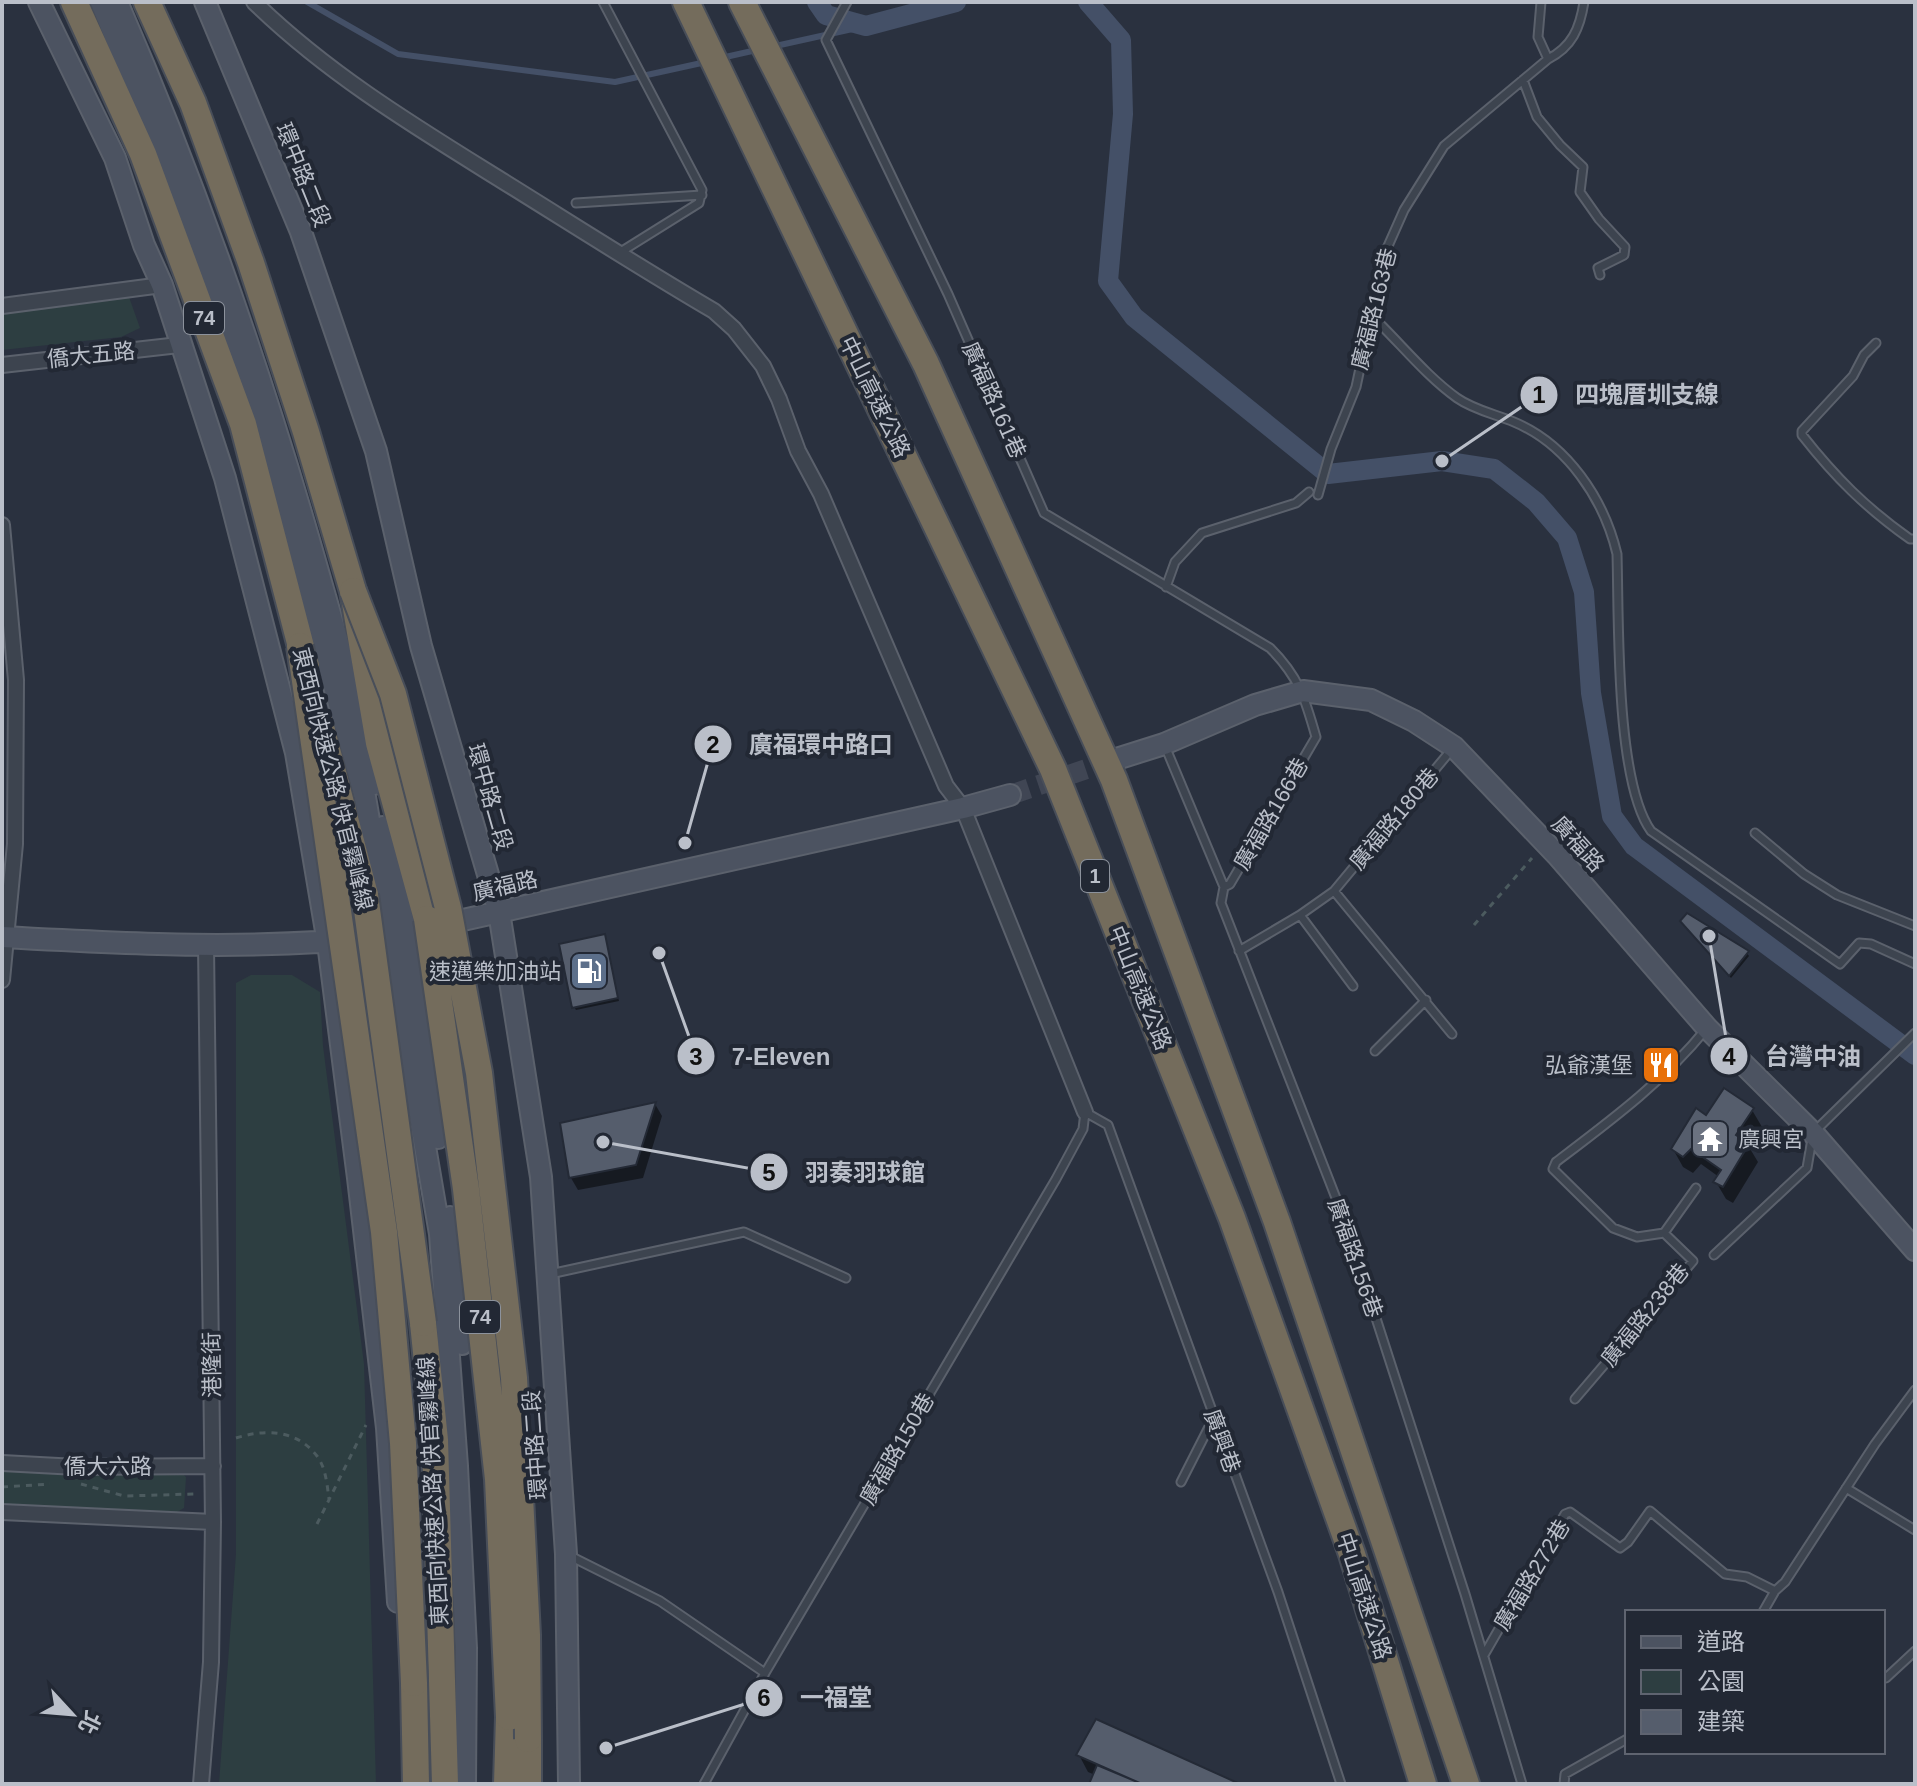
<svg xmlns="http://www.w3.org/2000/svg" width="1917" height="1786" viewBox="0 0 1917 1786" font-family="Arial,'Noto Sans TC',sans-serif">
  <style>
    .green { fill: #2d3e41 }
    .shadow { fill: #0007 }
    .lines { fill: none; stroke-linecap: round; stroke-linejoin: round }
    .stream { stroke: #445067; stroke-width: 6 }
    .canal { stroke: #445067; stroke-width: 20 }
    .building { fill: #555d6c; stroke: #242a36; stroke-width: 2 }
    .secondary-tunnel { stroke: #404654; stroke-width: 20; stroke-dasharray: 20 10; stroke-linecap: butt }
    .lane-casing { stroke: #5b616c; stroke-width: 11 }
    .street-casing { stroke: #5b616c; stroke-width: 18 }
    .secondary-casing { stroke: #5b616c; stroke-width: 24 }
    .highway-casing { stroke: #484e59; stroke-width: 30 }
    .path { stroke: #4c5b5f; stroke-width: 3; stroke-dasharray: 6 6; stroke-linecap: butt }
    .lane { stroke: #3d444f; stroke-width: 7 }
    .street { stroke: #3d444f; stroke-width: 14 }
    .secondary { stroke: #4c5361; stroke-width: 20 }
    .highway { stroke: #746c5c; stroke-width: 26 }
    .highway-bridge-casing { stroke: #484e59; stroke-width: 30; stroke-linecap: butt }
    .highway-bridge { stroke: #746c5c; stroke-width: 26 }
    .labels { text-anchor: middle; dominant-baseline: central; stroke-width: 8; stroke-linejoin: round; paint-order: stroke }
    .shield { fill: #222834; stroke: #8c929c; stroke-width: 2 }
    .shield-label { font-size: 20px; font-weight: bold; fill: #babfc9 }
    .street-label { font-size: 22px; fill: #babfc9; stroke: #222834 }
    .poi-label { font-size: 22px; fill: #babfc9; stroke: #222834; text-anchor: end }
    .leader { fill: none; stroke: #babfc9; stroke-width: 3 }
    .callout-dot { fill: #babfc9; stroke: #222834; stroke-width: 3 }
    .mark-label { font-size: 24px; text-anchor: middle; font-weight: bold; fill: #111 }
    .callout-label { font-size: 24px; text-anchor: middle; font-weight: bold; fill: #babfc9; stroke: #222834; stroke-width: 8; stroke-linejoin: round; paint-order: stroke }
  </style>
  <rect width="100%" height="100%" fill="#2a313f"/>
  <path class="green" d="M115 297H129L140 328 121 337 2 350V313Z
    M251 975H292L320 992 323 1046 364 1364 376 1784H219L236 1554V983Z
    M2 1468 181 1472 186 1477 184 1508 177 1512 2 1504Z"/>
  <path class="shadow" d="M1684 924 1747 953 1749 956 1731 978Z
    M604 937 619 1001 576 1010 574 1007Z
    M655 1104 662 1116 643 1178 578 1190 571 1178 562 1124Z
    M1752 1110 1762 1127 1749 1147 1758 1162 1733 1203 1726 1199 1716 1182 1719 1177 1701 1164 1693 1173 1683 1167 1673 1149 1706 1118Z
    M1079 1755 1235 1784H1091L1095 1775 1088 1772Z"/>
  <g class="lines">
    <path class="stream" d="M307 2 398 54 615 82 706 62
      M771 47 866 26
      M721 58 761 49"/>
    <path class="canal" d="M817 2 826 15 866 26 956 2
      M1088 2 1121 40 1123 114 1108 281 1134 317 1328 474 1442 461 1494 469 1536 502 1567 538 1584 592 1591 693 1612 816 1634 846 1915 1055"/>
  </g>
  <path class="building" d="M1687 913 1749 951 1729 976 1680 921Z
    M605 934 618 998 572 1008 559 944Z
    M1724 1088 1754 1108 1736 1135 1749 1144 1723 1187 1713 1182 1721 1170 1691 1149 1683 1157 1671 1149 1696 1108 1706 1115Z
    M656 1102 636 1165 569 1178 560 1123Z
    M1096 1719 1240 1784H1142L1076 1755Z
    M1097 1765 1142 1784H1089Z"/>
  <g class="lines">
    <path class="secondary-tunnel" d="M1010 795 1107 762"/>
    <defs>
      <path id="lane" d="M603 2 702 190 699 203 619 253
        M847 2 826 40 948 294 1044 513 1270 648C1299 677 1305 698 1316 737L1230 884 1224 887
        M1541 2 1538 37 1548 59
        M1523 80 1537 117 1560 145 1583 167 1580 192 1599 219 1625 247 1624 255 1598 268 1600 275
        M576 203 702 195
        M1371 319 1381 325C1405 349 1429 378 1457 398 1474 410 1495 414 1514 422 1567 444 1604 499 1617 554 1619 619 1615 781 1651 831L1840 964 1859 943 1871 944 1915 964
        M1876 343 1864 355 1853 376 1802 431V435C1835 477 1866 508 1910 539H1915
        M1318 495 1331 449 1356 387 1384 255 1404 210 1444 146 1548 59C1572 47 1580 28 1584 2
        M1166 587 1175 562 1202 533 1296 503 1309 492
        M1165 746 1224 887 1221 903 1343 1216 1465 1594 1522 1784
        M1755 833 1804 874 1837 895 1915 926
        M1334 891 1452 1034
        M1300 915 1353 986
        M1239 951 1300 915 1334 891 1452 749
        M1375 1051 1426 1000
        M1696 1188 1664 1233 1637 1237 1613 1228 1553 1169 1556 1162C1610 1121 1663 1082 1706 1029
        M1714 1255 1807 1168 1813 1133 1915 1033
        M550 1274 744 1232 846 1278
        M1575 1399 1693 1261 1664 1233
        M1181 1482 1213 1419
        M1846 1488 1915 1530
        M568 1555 660 1601 765 1673
        M1763 1612 1775 1591
        M1484 1655 1565 1514 1570 1512 1620 1548 1628 1542 1650 1511 1725 1574 1747 1577 1775 1591 1785 1582 1875 1444 1915 1390
        M1886 1678 1915 1651
        M704 1784 765 1673 1056 1179 1083 1129 1085 1112 1108 1125 1278 1592 1341 1784
        M1564 1784 1565 1774 1627 1739"/>
      <path id="street" d="M254 2C328 74 414 126 501 180 572 224 642 269 714 311L734 329 763 366 779 399 798 451 821 494 946 786 963 808 1085 1112
        M2 306 162 285
        M2 365 179 345
        M2 525 16 680 15 844 2 980
        M2 1463 77 1467 213 1466
        M2 1512 213 1522
        M201 1784 211 1662 213 1522 206 945"/>
      <path id="secondary" d="M39 2 115 158 144 245 162 285 225 478 296 753 328 943 358 1178 387 1428 398 1602
        M101 2 205 262 272 464 365 797 440 1234 457 1466 466 1648 465 1784
        M117 2C196 184 261 371 315 561 336 635 358 709 374 784
        M205 2 301 232 376 451 421 646 499 912 541 1177 566 1554 569 1784
        M1107 762 1164 744 1255 705 1303 691 1371 700 1414 721 1454 747 1557 855 1707 1028 1813 1133 1915 1250
        M383 827 406 933 438 1138
        M436 926 963 808 1010 795
        M2 937C130 944 258 951 385 936
        M450 1217 456 1251 462 1344"/>
      <path id="highway" d="M74 2 143 154 243 424 306 666
        M147 2 193 103 251 263 306 432 353 591 379 743 427 919
        M686 2 1053 769 1232 1218 1352 1554 1423 1784
        M742 2 926 364 1114 780 1277 1222 1466 1784
        M320 723 365 895
        M423 1323 435 1440 445 1784
        M414 1683 416 1784
        M507 1784 509 1717
        M528 1784V1739"/>
    </defs>
    <use href="#lane" class="lane-casing"/>
    <use href="#street" class="street-casing"/>
    <use href="#secondary" class="secondary-casing"/>
    <use href="#highway" class="highway-casing"/>
    <path class="path" d="M1474 925 1532 858
      M236 1438C265 1429 296 1429 317 1456 326 1468 327 1485 329 1499
      M81 1484 124 1496 194 1494
      M2 1487 50 1484
      M317 1524 366 1425"/>
    <use href="#lane" class="lane"/>
    <use href="#street" class="street"/>
    <use href="#secondary" class="secondary"/>
    <use href="#highway" class="highway"/>
    <defs>
      <path id="highway-bridge" d="M353 591 393 694 448 908 479 1073 514 1378 527 1635 528 1739
        M300 646 384 1232 403 1443 414 1683
        M365 895 423 1323
        M427 919 466 1189 498 1479 509 1717"/>
    </defs>
    <use href="#highway-bridge" class="highway-bridge-casing"/>
    <use href="#highway-bridge" class="highway-bridge"/>
  </g>
  <defs>
    <symbol id="fuel-square" viewBox="-11 -11 22 22"><rect x="-9" y="-9" width="18" height="18" rx="4" fill="#5c6f8a" stroke="#222834"/><path d="M-5.5-6h7V0h2V4h1.3V-2.5L3-4.5l.8-.8L6-3V5H2.5V1h-1V6h-7ZM-4.2-4.7v3.2H.2V-4.7Z" fill="#fff"/></symbol>
    <symbol id="restaurant-square" viewBox="-11 -11 22 22"><rect x="-9" y="-9" width="18" height="18" rx="4" fill="#e8710a" stroke="#222834"/><path d="M-5-6h1v4h1v-4h1v4h1v-4h1v5L-1.5 .5V6h-2V.5L-5-1ZM5-6V6H3V1.5H1.5Q1.5-4 5-6Z" fill="#fff"/></symbol>
    <symbol id="temple-square" viewBox="-11 -11 22 22"><rect x="-9" y="-9" width="18" height="18" rx="4" fill="#6b7280" stroke="#222834"/><path d="M0-6L5-2H3V0L6.5 2.5H4V6H1.5V3h-3V6H-4V2.5H-6.5L-3 0V-2H-5Z" fill="#fff"/></symbol>
  </defs>
  <g fill-rule="evenodd">
    <use href="#fuel-square" x="567" y="949" width="44" height="44"/>
    <use href="#restaurant-square" x="1639" y="1043" width="44" height="44"/>
    <use href="#temple-square" x="1688" y="1117" width="44" height="44"/>
  </g>
  <g class="labels">
    <g class="shield">
      <rect x="184" y="302" width="40" height="32" rx="6"/>
      <rect x="1081" y="860" width="28" height="32" rx="6"/>
      <rect x="460" y="1301" width="40" height="32" rx="6"/>
    </g>
    <g class="shield-label">
      <text x="204" y="318">74</text>
      <text x="1095" y="876">1</text>
      <text x="480" y="1317">74</text>
    </g>
    <g class="street-label">
      <text transform="translate(303 175) rotate(68)">環中路二段</text>
      <text transform="translate(1374 309) rotate(-76)">廣福路163巷</text>
      <text transform="translate(91 355) rotate(-6)">僑大五路</text>
      <text transform="translate(875 397) rotate(64)">中山高速公路</text>
      <text transform="translate(994 400) rotate(66)">廣福路161巷</text>
      <text transform="translate(333 779) rotate(76)">東西向快速公路 快官霧峰線</text>
      <text transform="translate(490 797) rotate(74)">環中路二段</text>
      <text transform="translate(1271 814) rotate(-60)">廣福路166巷</text>
      <text transform="translate(1394 819) rotate(-50)">廣福路180巷</text>
      <text transform="translate(1578 844) rotate(48)">廣福路</text>
      <text transform="translate(505 886) rotate(-13)">廣福路</text>
      <text transform="translate(1140 988) rotate(68)">中山高速公路</text>
      <text transform="translate(1355 1258) rotate(71)">廣福路156巷</text>
      <text transform="translate(1645 1315) rotate(-51)">廣福路238巷</text>
      <text transform="translate(212 1365) rotate(-91)">港隆街</text>
      <text transform="translate(1222 1441) rotate(70)">廣興巷</text>
      <text transform="translate(535 1445) rotate(-94)">環中路二段</text>
      <text transform="translate(897 1449) rotate(-60)">廣福路150巷</text>
      <text x="108" y="1466">僑大六路</text>
      <text transform="translate(433 1491) rotate(-93)">東西向快速公路 快官霧峰線</text>
      <text transform="translate(1532 1575) rotate(-59)">廣福路272巷</text>
      <text transform="translate(1364 1596) rotate(72)">中山高速公路</text>
    </g>
    <g class="poi-label">
      <text x="561" y="971">速邁樂加油站</text>
      <text x="1633" y="1065">弘爺漢堡</text>
      <text x="1738" y="1139" text-anchor="start">廣興宮</text>
    </g>
  </g>
  <path class="leader" d="M1442 461L1539 395M685 843L713 744M659 953L696 1056M1709 936L1729 1056M603 1142L769 1172M606 1748L764 1698"/>
  <g class="callout-dot">
    <circle cx="1442" cy="461" r="8"/>
    <circle cx="685" cy="843" r="8"/>
    <circle cx="659" cy="953" r="8"/>
    <circle cx="1709" cy="936" r="8"/>
    <circle cx="603" cy="1142" r="8"/>
    <circle cx="606" cy="1748" r="8"/>
    <circle cx="1539" cy="395" r="20"/>
    <circle cx="713" cy="744" r="20"/>
    <circle cx="696" cy="1056" r="20"/>
    <circle cx="1729" cy="1056" r="20"/>
    <circle cx="769" cy="1172" r="20"/>
    <circle cx="764" cy="1698" r="20"/>
  </g>
  <g class="mark-label">
    <text x="1539" y="403">1</text>
    <text x="713" y="753">2</text>
    <text x="696" y="1065">3</text>
    <text x="1729" y="1065">4</text>
    <text x="769" y="1181">5</text>
    <text x="764" y="1706">6</text>
  </g>
  <g class="callout-label">
    <text x="1647" y="403">四塊厝圳支線</text>
    <text x="821" y="753">廣福環中路口</text>
    <text x="781" y="1065">7-Eleven</text>
    <text x="1813" y="1065">台灣中油</text>
    <text x="865" y="1181">羽奏羽球館</text>
    <text x="836" y="1706">一福堂</text>
  </g>
  <rect width="1917" height="1786" fill="none" stroke="#babfc9" stroke-width="8"/>
  <rect x="1625" y="1610" width="260" height="144" fill="#222834" stroke="#5f6470" stroke-width="2"/>
  <rect x="1641" y="1636" width="40" height="12" fill="#4c5361" stroke="#5f6470" stroke-width="2"/>
  <text x="1697" y="1650" font-size="24" fill="#babfc9">道路</text>
  <rect x="1641" y="1670" width="40" height="24" fill="#2d3e41" stroke="#5f6470" stroke-width="2"/>
  <text x="1697" y="1690" font-size="24" fill="#babfc9">公園</text>
  <rect x="1641" y="1710" width="40" height="24" fill="#555d6c" stroke="#5f6470" stroke-width="2"/>
  <text x="1697" y="1730" font-size="24" fill="#babfc9">建築</text>
  <g transform="translate(72 1714) rotate(116)" stroke="#222834" stroke-width="6" paint-order="stroke">
  <path d="M0-6L14 30L0 20L-14 30Z" fill="#babfc9"/>
  <text y="-12" font-size="22" font-weight="bold" text-anchor="middle" fill="#babfc9">北</text>
  </g>
</svg>
